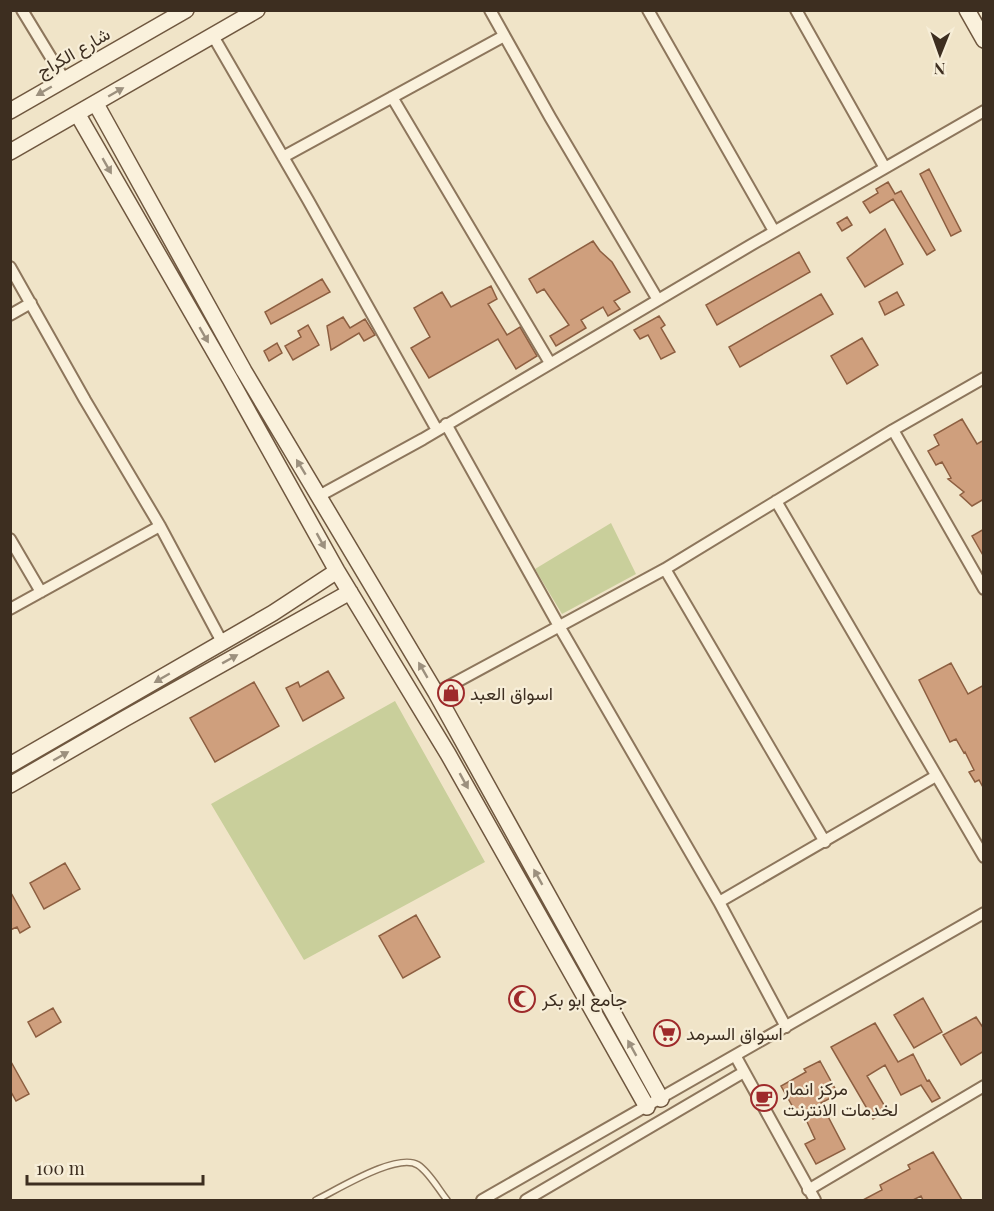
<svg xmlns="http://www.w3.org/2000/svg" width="994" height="1211" viewBox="0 0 994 1211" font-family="'Playfair Display',Vazirmatn,serif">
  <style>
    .green { fill: #c9cf9b }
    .building { fill: #cf9f7d; stroke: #8d5f41; stroke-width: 1.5 }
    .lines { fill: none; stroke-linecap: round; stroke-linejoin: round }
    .lane-casing { stroke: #8d765c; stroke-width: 8 }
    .street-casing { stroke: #8d765c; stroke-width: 14 }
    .secondary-casing { stroke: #6f573f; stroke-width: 18 }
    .lane { stroke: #faf1dc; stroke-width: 5 }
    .street { stroke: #faf1dc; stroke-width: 10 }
    .secondary { stroke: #faf1dc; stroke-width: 15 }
    .oneway { fill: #9c907e }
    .labels { text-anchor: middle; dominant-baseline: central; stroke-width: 4.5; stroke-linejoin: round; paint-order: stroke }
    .street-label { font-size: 18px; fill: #3d2e20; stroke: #f7eed8 }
    .poi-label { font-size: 18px; fill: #3d2e20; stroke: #f7eed8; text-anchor: start }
  </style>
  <rect width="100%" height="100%" fill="#f0e4c8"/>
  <path class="green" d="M611 523 636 574 562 614 535 569Z
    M395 701 485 862 304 960 211 804Z"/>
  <path class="building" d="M929 169 961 231 951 236 920 174Z
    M888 182 895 194 901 191 935 250 927 255 893 199 870 213 863 202 878 193 876 189Z
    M847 217 852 225 842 231 837 223Z
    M885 229 903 264 865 287 847 258Z
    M593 241 600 251 612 262 630 292 614 301 620 309 608 316 603 307 581 320 586 328 556 346 550 336 569 325 544 289 537 293 529 279Z
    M799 252 810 272 717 325 706 305Z
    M322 279 330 292 271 324 265 312Z
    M491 286 497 299 488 304 507 335 520 327 537 356 516 369 498 339 429 378 411 348 430 337 414 308 442 292 451 307Z
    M897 292 904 305 885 315 879 302Z
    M821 294 833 314 740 367 729 347Z
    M659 316 665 325 661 328 675 352 661 359 648 335 640 339 634 330Z
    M343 317 350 328 365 319 375 335 364 341 359 333 331 350 327 326Z
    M308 325 319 345 293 360 285 346 301 337 298 331Z
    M862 338 878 365 847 384 831 356Z
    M277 343 282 353 269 361 264 351Z
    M962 419 977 444 984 440V499L972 506 960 495 964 492 948 479 951 478 942 462 936 465 928 451 939 445 934 435Z
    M984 529V557L972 536Z
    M951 663 968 694 984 685V789L979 780 975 782 969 772 974 770 965 752 964 753 956 739 950 742 919 680Z
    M328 671 344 698 303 721 286 688 298 682 300 687Z
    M254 682 279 726 215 762 190 718Z
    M65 863 80 889 44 909 30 883Z
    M10 891 30 927 20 933 17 927 10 930Z
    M416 915 440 957 403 978 379 936Z
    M923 998 942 1032 914 1048 894 1015Z
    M53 1008 61 1022 36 1037 28 1022Z
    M976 1017 984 1029V1051L961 1065 943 1035Z
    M875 1023 898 1062 913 1054 927 1081 929 1080 940 1098 932 1102 921 1085 901 1095 885 1065 867 1076 887 1110 873 1119 831 1047Z
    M10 1060 29 1094 16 1101 10 1090Z
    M820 1061 838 1094 821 1103 845 1149 816 1164 805 1144 815 1139 803 1113 798 1116 781 1086 806 1072 804 1069Z
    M933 1152 962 1200H923L921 1196 913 1200H863L882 1190 880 1185 910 1169 908 1165Z"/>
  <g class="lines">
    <defs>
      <path id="lane" d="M316 1200C337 1190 397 1152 418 1165 429 1172 439 1190 447 1200"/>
      <path id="street" d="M22 10 64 79
        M490 10 550 117 658 300
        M648 10 774 231
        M796 10 885 168
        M213 36 308 200 437 430
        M392 97 550 363
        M283 157 504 36
        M10 267 85 400 160 526 222 642
        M10 315 31 303
        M446 424 559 626 719 902 786 1027
        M893 430 984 589
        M319 496 423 439 751 245 984 111
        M776 501 984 857
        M10 539 41 592
        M665 569 825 842
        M10 609 160 526
        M436 693 665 569 893 430 984 378
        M719 902 936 776
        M736 1057 815 1200
        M808 1190 984 1086
        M482 1200 984 913
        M526 1200 744 1072"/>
      <path id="secondary" d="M967 10 984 40
        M96 104 244 371 436 693 661 1099
        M10 111 186 10
        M78 115 230 379 337 571 448 754 647 1107
        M10 152 257 10
        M10 765 273 613 337 571
        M10 785 124 719 350 592"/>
    </defs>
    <use href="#lane" class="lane-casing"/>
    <use href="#street" class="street-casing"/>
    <use href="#secondary" class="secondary-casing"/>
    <use href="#lane" class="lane"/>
    <use href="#street" class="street"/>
    <use href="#secondary" class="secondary"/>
  </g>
  <defs><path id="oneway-solid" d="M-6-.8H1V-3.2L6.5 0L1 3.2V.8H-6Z" transform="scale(1.5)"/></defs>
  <g class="oneway">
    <use href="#oneway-solid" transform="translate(44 91) rotate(150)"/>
    <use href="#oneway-solid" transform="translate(116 92) rotate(-30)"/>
    <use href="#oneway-solid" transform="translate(107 166) rotate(60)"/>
    <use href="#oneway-solid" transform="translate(204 335) rotate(60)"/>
    <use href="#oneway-solid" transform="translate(301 467) rotate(-121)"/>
    <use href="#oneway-solid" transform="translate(321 541) rotate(61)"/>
    <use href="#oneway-solid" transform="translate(230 659) rotate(-29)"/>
    <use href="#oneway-solid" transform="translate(423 670) rotate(-120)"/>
    <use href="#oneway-solid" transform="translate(162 678) rotate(150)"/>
    <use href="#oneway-solid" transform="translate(61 756) rotate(-30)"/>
    <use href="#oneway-solid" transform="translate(464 781) rotate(61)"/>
    <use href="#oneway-solid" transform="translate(538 877) rotate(-119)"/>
    <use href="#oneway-solid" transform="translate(632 1048) rotate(-119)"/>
  </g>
  <defs>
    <symbol id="shop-ring" viewBox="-11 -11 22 22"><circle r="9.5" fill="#f7eed8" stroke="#9e2a2b" stroke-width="1.5"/><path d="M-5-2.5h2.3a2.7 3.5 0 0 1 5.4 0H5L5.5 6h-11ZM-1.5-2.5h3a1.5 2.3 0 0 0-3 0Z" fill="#9e2a2b"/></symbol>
    <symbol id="mosque-ring" viewBox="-11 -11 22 22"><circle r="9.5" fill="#f7eed8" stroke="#9e2a2b" stroke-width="1.5"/><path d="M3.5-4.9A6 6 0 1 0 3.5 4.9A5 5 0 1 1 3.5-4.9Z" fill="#9e2a2b"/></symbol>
    <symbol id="supermarket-ring" viewBox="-11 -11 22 22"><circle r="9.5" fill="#f7eed8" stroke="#9e2a2b" stroke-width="1.5"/><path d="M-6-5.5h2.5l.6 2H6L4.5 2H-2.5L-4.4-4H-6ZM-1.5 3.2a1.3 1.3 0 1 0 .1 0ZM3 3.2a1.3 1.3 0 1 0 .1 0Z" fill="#9e2a2b"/></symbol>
    <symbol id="cafe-ring" viewBox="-11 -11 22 22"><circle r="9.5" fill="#f7eed8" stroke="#9e2a2b" stroke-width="1.5"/><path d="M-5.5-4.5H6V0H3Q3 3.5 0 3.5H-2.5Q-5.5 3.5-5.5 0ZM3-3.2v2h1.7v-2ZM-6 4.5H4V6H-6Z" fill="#9e2a2b"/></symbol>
  </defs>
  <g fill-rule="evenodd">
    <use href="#shop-ring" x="436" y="678" width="30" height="30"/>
    <use href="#mosque-ring" x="507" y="984" width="30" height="30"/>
    <use href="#supermarket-ring" x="652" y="1018" width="30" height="30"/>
    <use href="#cafe-ring" x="749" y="1083" width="30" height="30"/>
  </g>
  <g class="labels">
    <g class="street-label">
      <text transform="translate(73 52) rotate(-30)">شارع الكراج</text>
    </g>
    <g class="poi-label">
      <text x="470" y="693">اسواق العبد</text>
      <text x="542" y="999">جامع ابو بكر</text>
      <text x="686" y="1033">اسواق السرمد</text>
      <text x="783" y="1088">مركز انمار<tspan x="783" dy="21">لخدمات الانترنت</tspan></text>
    </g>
  </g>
  <rect width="994" height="1211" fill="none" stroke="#3d2e20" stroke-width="24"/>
  <g transform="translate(940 54) rotate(181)" stroke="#f7eed8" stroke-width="4.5" paint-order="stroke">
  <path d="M0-4.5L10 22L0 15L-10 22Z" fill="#3d2e20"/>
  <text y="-9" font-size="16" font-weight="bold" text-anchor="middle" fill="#3d2e20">N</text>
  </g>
  <path d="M27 1175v9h176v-9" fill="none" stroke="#3d2e20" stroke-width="3"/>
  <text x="36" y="1175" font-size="18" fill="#3d2e20" stroke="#f7eed8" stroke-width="4.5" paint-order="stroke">100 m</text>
</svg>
